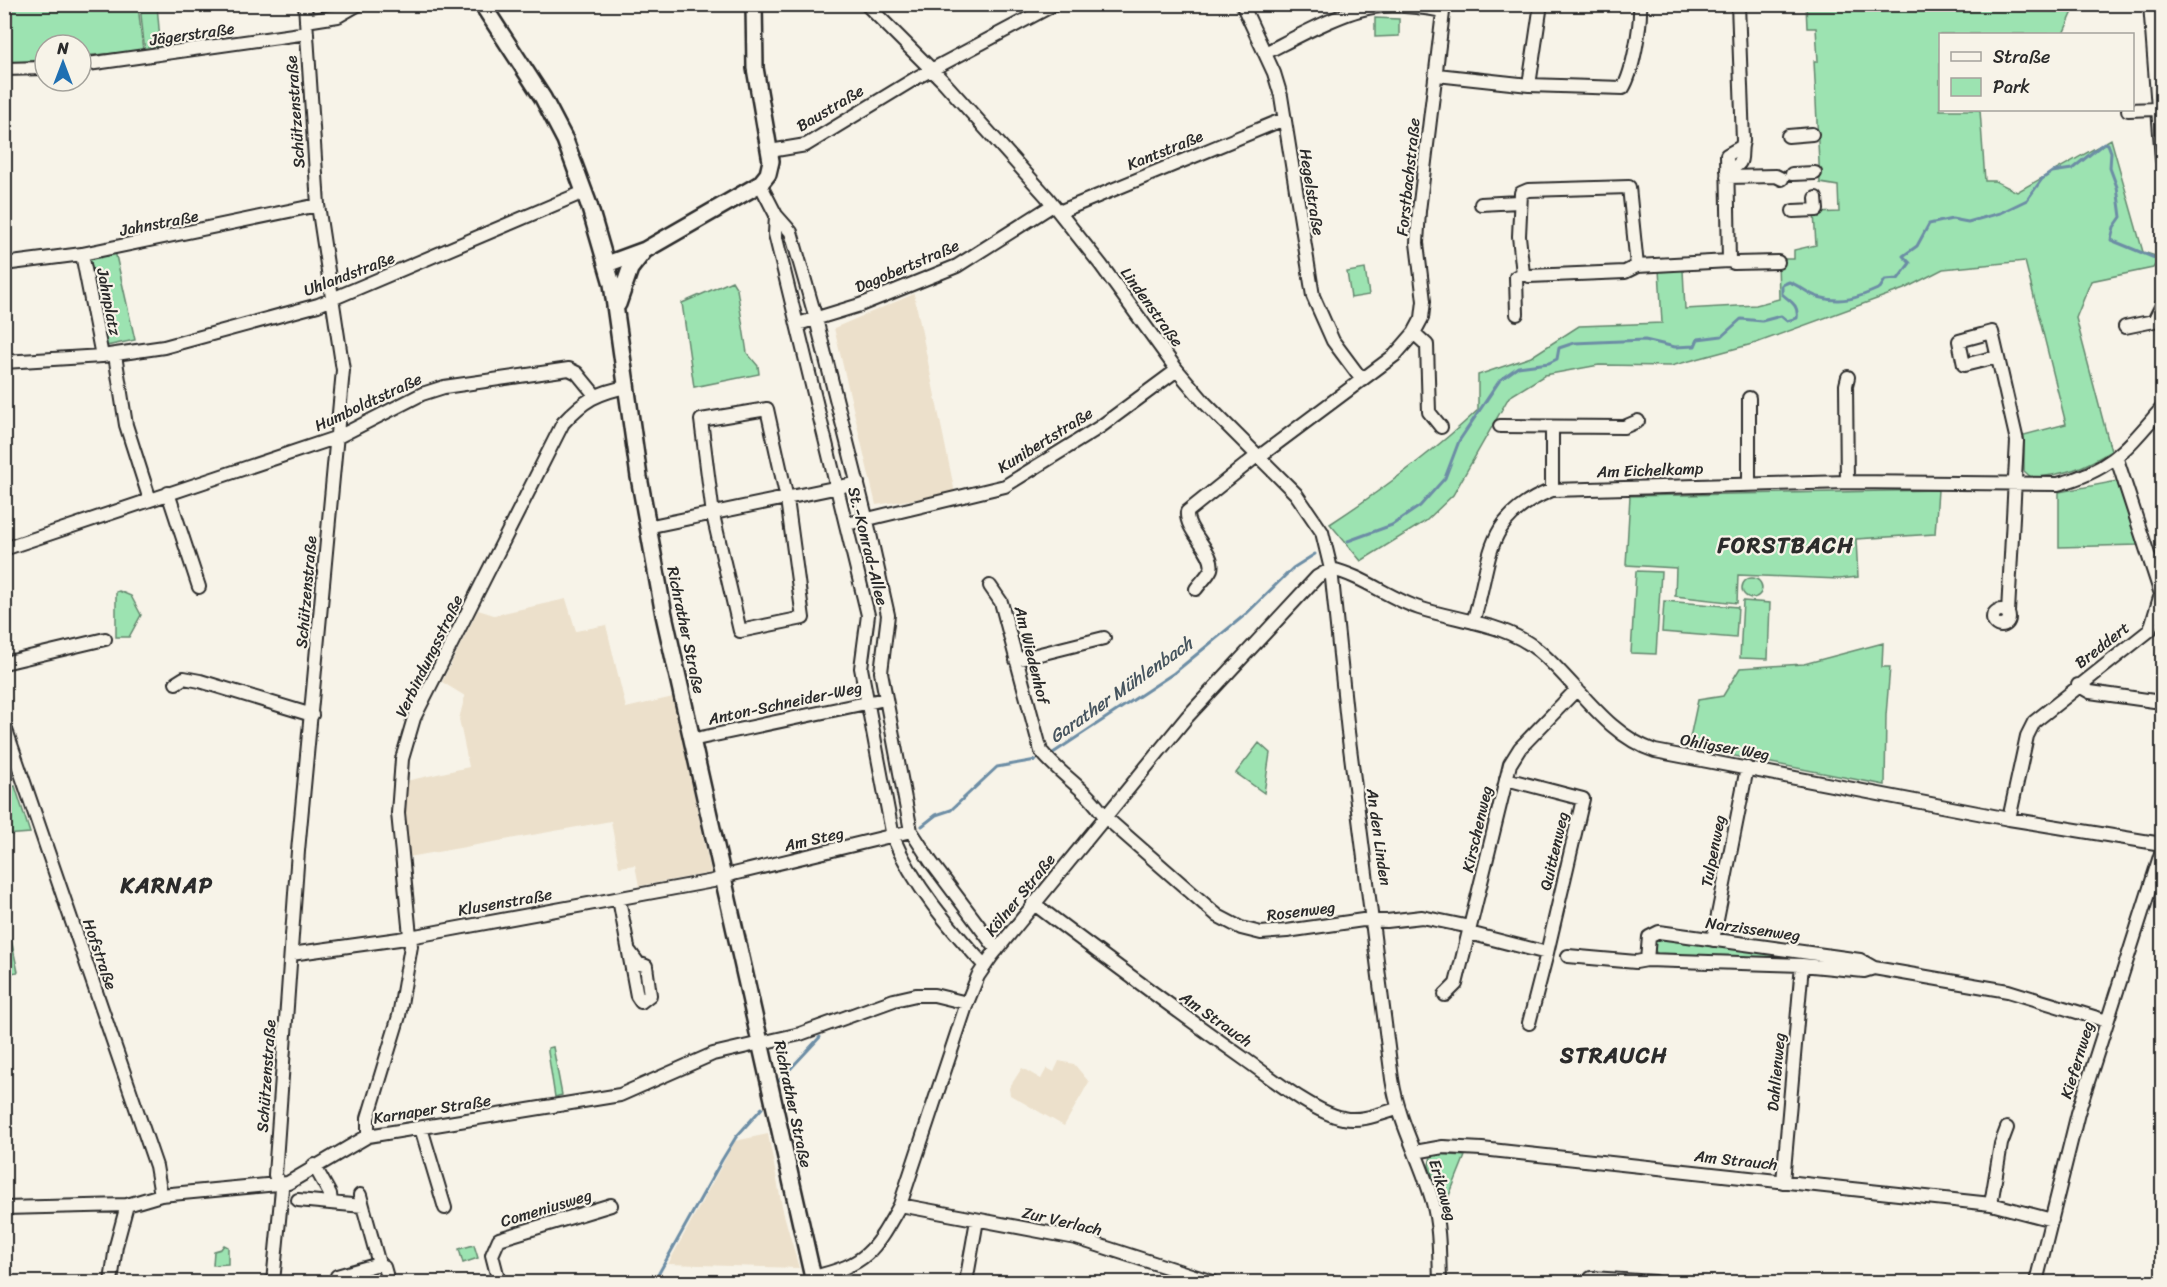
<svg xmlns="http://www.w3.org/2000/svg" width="2167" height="1287" viewBox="0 0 2167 1287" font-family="Sriracha,sans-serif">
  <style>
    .built { fill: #ece0cb }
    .green { fill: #9ce3b1; stroke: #64876e; stroke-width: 1.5 }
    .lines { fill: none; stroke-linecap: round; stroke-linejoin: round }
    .stream { stroke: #6c8da5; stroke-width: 3 }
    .minor-casing { stroke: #2b2b2b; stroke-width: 16 }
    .major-casing { stroke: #2b2b2b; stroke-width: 20 }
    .minor { stroke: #f7f3e8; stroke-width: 12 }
    .major { stroke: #f7f3e8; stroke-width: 15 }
    .labels { text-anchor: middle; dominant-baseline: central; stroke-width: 4.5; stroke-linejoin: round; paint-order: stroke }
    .street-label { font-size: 16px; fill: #2b2b2b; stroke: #f7f3e8 }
    .water-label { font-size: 18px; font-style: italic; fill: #46545e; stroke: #f7f3e8 }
    .district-label { font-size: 22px; font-weight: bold; letter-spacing: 1.5px; fill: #2b2b2b; stroke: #f7f3e8 }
  </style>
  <rect width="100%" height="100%" fill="#f7f3e8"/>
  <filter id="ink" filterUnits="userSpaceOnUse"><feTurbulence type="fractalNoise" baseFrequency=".0167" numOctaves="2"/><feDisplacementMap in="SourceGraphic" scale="12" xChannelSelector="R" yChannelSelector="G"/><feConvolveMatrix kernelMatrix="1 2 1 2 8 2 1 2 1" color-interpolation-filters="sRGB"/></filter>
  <g filter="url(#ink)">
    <path class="built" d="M914 294 955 493 876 505 834 328Z
      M566 599 576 631 606 625 626 708 673 697 711 873 639 886 635 865 619 867 611 821 409 857 405 811 406 781 469 767 459 719 465 696 442 682 478 610 494 615Z
      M1059 1061 1074 1064 1089 1082 1064 1126 1010 1095 1009 1088 1022 1068 1041 1079 1047 1068 1054 1072Z
      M768 1134 783 1211 799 1268 668 1264 735 1141Z"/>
    <path class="green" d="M5 5H138L143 51 81 56V45H45V60L5 63Z
      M140 5H157L161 52 145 53Z
      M1806 5H2076L2063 34H1940V110H1980L1985 181H1995L2017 192 2111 139 2143 252 2162 258V267L2155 265 2153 268 2091 281 2076 318 2111 451C2083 469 2065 474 2032 478L2024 471V435L2066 424 2025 261 1943 269 1904 289 1756 343 1671 366 1599 365 1545 375 1509 397 1453 495 1426 521 1361 561 1330 524C1382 490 1432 453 1478 410V375L1531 357 1579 326 1662 323 1659 269 1683 270 1685 309 1756 305 1779 299 1778 259H1794V250L1816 245 1814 213 1839 212 1838 186 1820 183 1814 61H1818L1816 28H1807Z
      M1375 18 1399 19V36L1375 37Z
      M115 251 135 340 106 346 87 257Z
      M1365 269 1369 295 1351 298 1347 272Z
      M732 281 737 289 747 353 758 366 759 374 694 387 682 303Z
      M2117 481 2138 545 2059 547V492Z
      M1938 490 1935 534 1856 539 1858 577 1839 579 1738 575 1737 603 1675 596 1676 568 1626 565 1630 496Z
      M1636 571 1661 572 1656 654 1631 653Z
      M1742 588a10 10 0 1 1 20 0a10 10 0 1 1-20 0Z
      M119 591 131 596 141 615 129 637H116V592Z
      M1664 601 1738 607 1736 638 1662 632Z
      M1743 601 1770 603 1768 659 1740 658Z
      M1883 643 1882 667H1890L1886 715 1885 785 1688 747 1698 700 1723 696 1740 668 1804 664Z
      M1259 743 1270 753 1264 793 1236 773Z
      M15 786 30 833 5 835V789Z
      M1664 937 1857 964 1658 954 1655 951V942Z
      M11 939 18 972 5 974V940Z
      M553 1047 562 1095 555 1097 548 1052V1048Z
      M1435 1154 1465 1156 1444 1208 1429 1165 1431 1156Z
      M224 1245 228 1247V1264L213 1265 214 1251 221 1249Z
      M474 1245 478 1258 463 1263 459 1249Z"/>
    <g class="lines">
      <path class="stream" d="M1348 541 1392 525 1420 506 1445 478 1459 441 1500 380 1518 367 1549 363 1557 359 1559 348 1574 343 1645 340 1675 347 1695 346 1698 339 1722 336 1741 319 1762 321 1781 316 1787 321 1797 318C1799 305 1791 302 1782 294V285L1789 282C1799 285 1808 294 1818 297 1842 304 1858 298 1880 288L1885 280 1898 279 1910 263 1903 256 1917 246 1929 224 1952 219 1968 222 2000 213 2027 200 2042 179 2052 172 2072 169 2104 143 2108 144 2111 152 2110 168 2117 187 2121 217 2114 227 2111 240 2162 261
        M1050 755 1174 673 1246 614 1293 568 1315 554
        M922 826 936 815 951 810 997 767 1036 760
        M780 1080 820 1037
        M654 1282 722 1160 736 1137 762 1108"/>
      <defs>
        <path id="minor" d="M866 4 942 80 1047 197 1101 265 1177 370 1205 403 1296 494 1322 532 1331 569 1348 732 1392 1079C1399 1125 1421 1159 1433 1203 1440 1229 1439 1256 1440 1282
          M1242 4 1274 73 1281 96 1313 296 1333 341 1362 380
          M2150 4 2162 160
          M306 21 338 16 359 4
          M1265 53C1293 39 1343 11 1373 7 1396 4 1421 7 1443 11
          M81 65 307 33
          M4 69 45 68
          M1437 75 1529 85 1623 88C1633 72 1641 25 1640 6
          M1529 85 1541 4
          M2128 110 2157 109
          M1788 136 1812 134
          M770 151 806 145 916 78 1055 4
          M1727 170C1748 163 1738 157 1743 141L1738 4
          M1792 174 1815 173
          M1727 177 1776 176 1782 179
          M760 184 776 215 791 232 816 319 867 521 888 615 881 672 911 831 931 862 997 950
          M1481 204 1518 202
          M1793 211 1817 210 1816 198
          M1059 212 1284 119
          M776 215 775 234 868 615 861 668 893 837C913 885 950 928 985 966
          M82 254 102 356
          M1729 261 1734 263 1778 262
          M4 264 82 254 318 205
          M1637 266 1629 187 1528 190 1521 193 1519 236 1523 274 1529 276 1625 272 1637 266 1729 261 1727 155 1741 147
          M1517 314 1516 277 1523 274
          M798 324 860 305 957 266 1053 205
          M2125 327 2154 321 2162 305
          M1414 333 1427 345 1429 412 1441 427
          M115 355 126 425 150 500
          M1997 357 1964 365 1959 341 1992 332 2017 441 2008 612
          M4 362 102 356 164 347 318 305 584 192
          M1749 398V484
          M767 409 787 499 803 618 740 631 713 515 701 420Z
          M1500 426 1624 427 1638 421
          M1260 456 1395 355 1414 333 1422 318 1424 301 1417 243 1419 211 1444 4
          M1847 482 1846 385 1848 377
          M1552 490V427
          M168 493 199 587
          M847 524 1005 486 1100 427 1177 370
          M647 527 858 483
          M4 549 338 437 422 394 444 387 569 369 577 373 595 395
          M1331 569C1363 576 1388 598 1419 608 1458 621 1506 623 1539 651 1577 683 1606 735 1655 751L2009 819 2162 844
          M990 586 1001 602 1041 751C1060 775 1088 790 1104 816L1218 916 1241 928 1261 933 1287 931 1363 920 1387 921 1422 917 1470 927
          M1196 589C1200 583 1208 576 1211 569 1216 553 1185 531 1187 512L1258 455
          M1993 618a8 8 0 1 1 16 0a8 8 0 1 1-16 0Z
          M1473 622C1493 559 1481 519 1552 490L1847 482 2058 484C2112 470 2127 448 2162 408
          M1016 660 1104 638
          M4 663 105 639
          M176 683 184 678 200 681 312 715
          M2078 685 2090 692 2154 701
          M4 724 156 1166 161 1195
          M691 740 885 699
          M2009 819 2027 736 2034 722 2150 630 2161 594 2117 459
          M619 899 637 996 641 1002 650 995 646 966 638 963 630 952
          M1033 903C1103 956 1174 1009 1246 1060 1270 1077 1315 1113 1343 1118 1360 1122 1380 1114 1397 1109
          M1469 933 1547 953 1583 799 1506 779
          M1713 940 1747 768
          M291 954 399 939 713 881 733 874 911 831
          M1568 956 1636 962 1647 960 1802 965 1864 971 1874 968 1860 960 1659 932 1649 937 1647 960
          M1874 968 2008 991 2107 1021
          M1445 995 1456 984 1510 764 1520 748 1577 689
          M1529 1023 1547 953
          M421 1128 445 1208
          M368 1136V1118L399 1016 411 946 398 813 402 759 414 718 563 423C583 401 598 392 627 387
          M1415 1152 1443 1147 1482 1149 1991 1204 2052 1220
          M314 1165 330 1194 331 1203
          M1783 1182 1802 965
          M360 1195 379 1264 384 1267 386 1274
          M298 1200 363 1206
          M1991 1204 2001 1144 2007 1128
          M900 1205 1076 1238 1213 1282
          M4 1208 127 1205 161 1195 288 1183 368 1136 620 1095 713 1054 800 1034 894 1000 916 995H934L967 1003
          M337 1276 379 1264
          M813 1277C867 1264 873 1253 900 1205L967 1003 978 976 991 957 1187 717 1317 577 1331 569
          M1591 1278 1655 1282
          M111 1282 116 1246 127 1205
          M273 1282 282 1189 275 1175 298 851 343 370 318 205 305 4
          M499 1282 492 1255 499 1239 611 1205
          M966 1282 977 1220
          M2036 1282 2078 1113 2162 850"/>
        <path id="major" d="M482 4 543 98 565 140 589 205 612 284 639 477 664 615 814 1282
          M607 264 645 250 760 184 768 174 771 161 755 68 754 4
          M618 304 630 269 644 251"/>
      </defs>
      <use href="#minor" class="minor-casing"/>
      <use href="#major" class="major-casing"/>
      <use href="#minor" class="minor"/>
      <use href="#major" class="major"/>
    </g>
  </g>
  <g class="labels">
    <g class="street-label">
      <text transform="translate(192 34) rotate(-8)">Jägerstraße</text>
      <text transform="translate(830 108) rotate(-31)">Baustraße</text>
      <text transform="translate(295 112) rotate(-94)">Schützenstraße</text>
      <text transform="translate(1165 150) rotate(-22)">Kantstraße</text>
      <text transform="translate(1408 177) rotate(-84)">Forstbachstraße</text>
      <text transform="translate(1312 192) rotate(81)">Hegelstraße</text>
      <text transform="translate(159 223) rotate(-11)">Jahnstraße</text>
      <text transform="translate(907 266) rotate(-23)">Dagobertstraße</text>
      <text transform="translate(349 274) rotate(-21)">Uhlandstraße</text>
      <text transform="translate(109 302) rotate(79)">Jahnplatz</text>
      <text transform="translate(1152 307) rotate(54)">Lindenstraße</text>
      <text transform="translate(368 402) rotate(-25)">Humboldtstraße</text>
      <text transform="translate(1045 440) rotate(-32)">Kunibertstraße</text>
      <text transform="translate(1650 470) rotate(-2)">Am Eichelkamp</text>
      <text transform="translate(868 546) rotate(76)">St.-Konrad-Allee</text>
      <text transform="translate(306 592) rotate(-85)">Schützenstraße</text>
      <text transform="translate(686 630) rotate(78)">Richrather Straße</text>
      <text transform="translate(2102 645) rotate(-38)">Breddert</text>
      <text transform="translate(1032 655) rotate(76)">Am Wiedenhof</text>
      <text transform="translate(429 656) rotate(-64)">Verbindungsstraße</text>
      <text transform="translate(785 703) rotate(-12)">Anton-Schneider-Weg</text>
      <text transform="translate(1725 747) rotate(10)">Ohligser Weg</text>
      <text transform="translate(1477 829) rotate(-77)">Kirschenweg</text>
      <text transform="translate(1379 837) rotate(82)">An den Linden</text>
      <text transform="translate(814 839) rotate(-13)">Am Steg</text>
      <text transform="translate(1554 851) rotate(-77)">Quittenweg</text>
      <text transform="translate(1713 851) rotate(-79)">Tulpenweg</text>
      <text transform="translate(1020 895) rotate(-51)">Kölner Straße</text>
      <text transform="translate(505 902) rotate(-10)">Klusenstraße</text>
      <text transform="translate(1301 911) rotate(-7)">Rosenweg</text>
      <text transform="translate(1753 929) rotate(8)">Narzissenweg</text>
      <text transform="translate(100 954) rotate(71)">Hofstraße</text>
      <text transform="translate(1216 1019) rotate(35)">Am Strauch</text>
      <text transform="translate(2077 1060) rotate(-73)">Kiefernweg</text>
      <text transform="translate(1776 1072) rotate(-85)">Dahlienweg</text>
      <text transform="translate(266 1076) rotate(-86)">Schützenstraße</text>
      <text transform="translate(793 1104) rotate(78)">Richrather Straße</text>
      <text transform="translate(432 1109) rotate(-9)">Karnaper Straße</text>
      <text transform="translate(1736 1160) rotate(6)">Am Strauch</text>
      <text transform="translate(1443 1190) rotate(74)">Erikaweg</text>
      <text transform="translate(546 1208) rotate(-17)">Comeniusweg</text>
      <text transform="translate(1062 1221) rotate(13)">Zur Verlach</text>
    </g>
    <g class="water-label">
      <text transform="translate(1121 690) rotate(-35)">Garather Mühlenbach</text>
    </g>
    <g class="district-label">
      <text x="1786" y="545">FORSTBACH</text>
      <text x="167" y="885">KARNAP</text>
      <text x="1614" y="1055">STRAUCH</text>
    </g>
  </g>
  <rect width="2167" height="1287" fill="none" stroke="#f7f3e8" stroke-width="24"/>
  <rect x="12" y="12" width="2143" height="1263" fill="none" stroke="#2b2b2b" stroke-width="2" filter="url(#ink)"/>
  <rect x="1939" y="33" width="195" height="78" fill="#f7f3e8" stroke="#a5a39c" stroke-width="1.5"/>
  <rect x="1951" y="52" width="30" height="9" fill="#f7f3e8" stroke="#a5a39c" stroke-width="1.5"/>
  <text x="1993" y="63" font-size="18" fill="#2b2b2b">Straße</text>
  <rect x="1951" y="78" width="30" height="18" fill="#9ce3b1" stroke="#a5a39c" stroke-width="1.5"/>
  <text x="1993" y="93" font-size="18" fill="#2b2b2b">Park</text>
  <g transform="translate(63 63)"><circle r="28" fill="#f7f3e8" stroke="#a5a39c" stroke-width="1.5"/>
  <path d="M0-4.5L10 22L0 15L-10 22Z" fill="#1f6fb2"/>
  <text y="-9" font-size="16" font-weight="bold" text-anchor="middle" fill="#2b2b2b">N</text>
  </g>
</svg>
